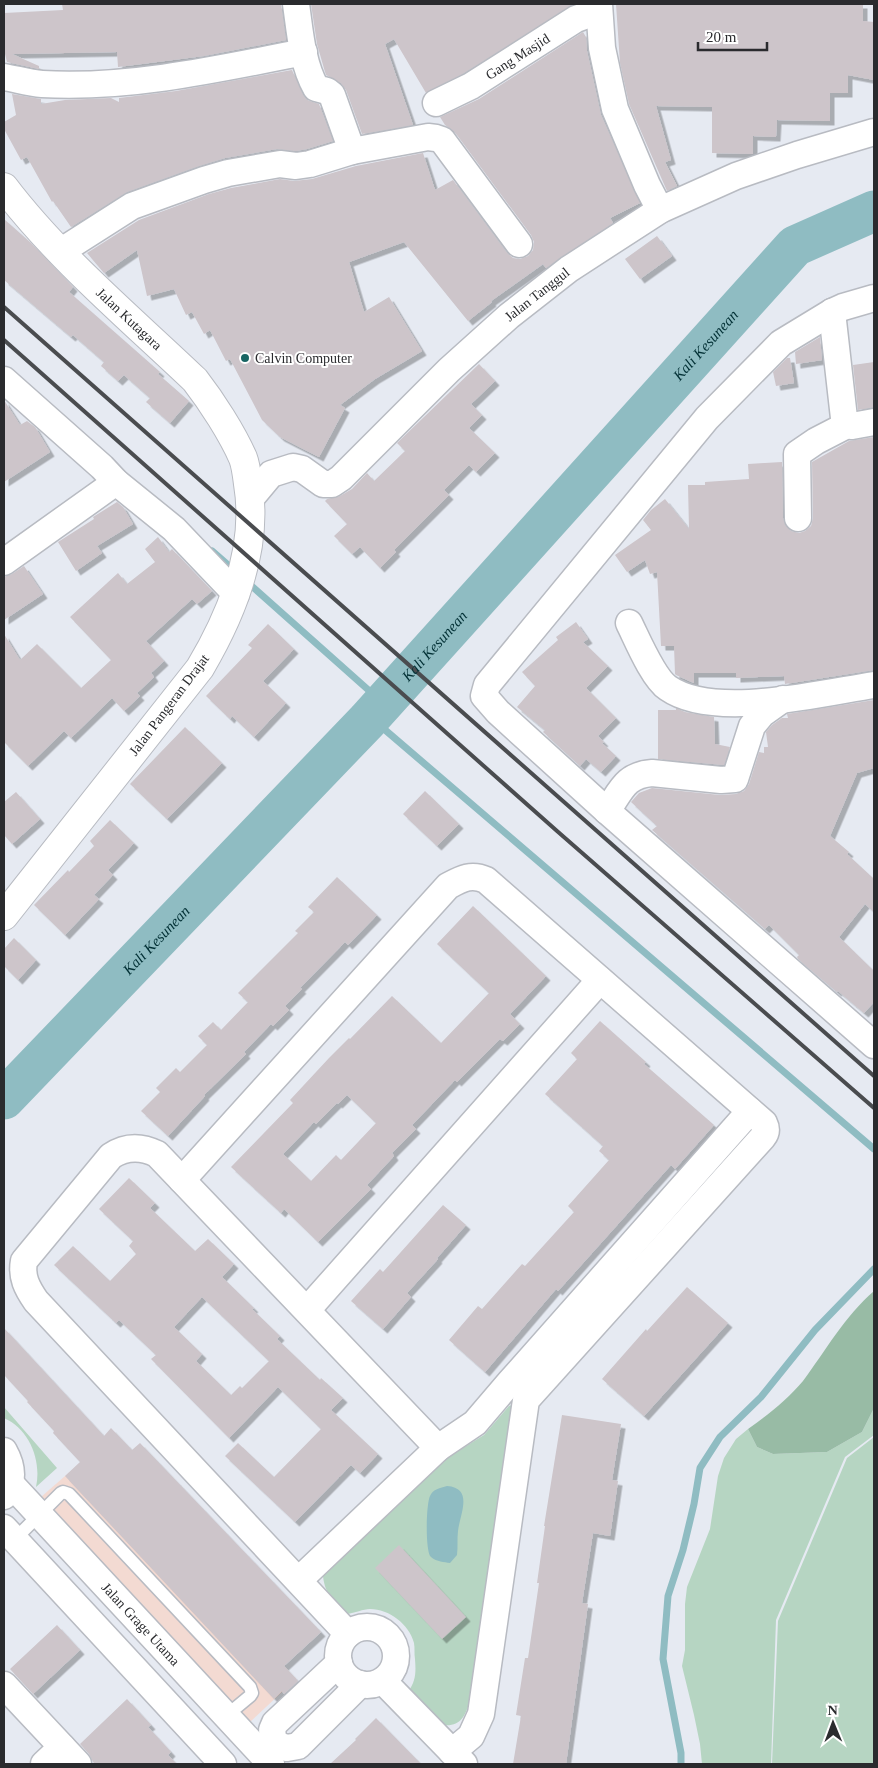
<svg xmlns="http://www.w3.org/2000/svg" width="878" height="1768" viewBox="0 0 878 1768" font-family="Georgia,serif">
  <style>
    .commercial { fill: #f3dad2 }
    .green { fill: #b6d5c2 }
    .forest { fill: #98bba5 }
    .water { fill: #8fbcc2 }
    .lines { fill: none; stroke-linecap: round; stroke-linejoin: round }
    .stream { stroke: #8fbcc2; stroke-width: 7 }
    .river { stroke: #8fbcc2; stroke-width: 41 }
    .building { fill: #cdc5ca; fill-rule: evenodd; filter: url(#shadow) }
    .lane-casing { stroke: #b8bbc2; stroke-width: 15 }
    .street-casing { stroke: #b8bbc2; stroke-width: 29 }
    .secondary-casing { stroke: #b8bbc2; stroke-width: 30 }
    .lane { stroke: #fff; stroke-width: 12 }
    .street { stroke: #fff; stroke-width: 26 }
    .secondary { stroke: #fff; stroke-width: 28 }
    .rail { stroke: #4a4c4f; stroke-width: 4 }
    .poi-dot { fill: #186563; stroke: #fff; stroke-width: 2 }
    .labels { text-anchor: middle; dominant-baseline: central; stroke-width: 4; stroke-linejoin: round; paint-order: stroke }
    .street-label { font-size: 14px; fill: #2a2b2e; stroke: #fff }
    .poi-label { font-size: 14px; fill: #2a2b2e; stroke: #fff; text-anchor: start }
    .water-label { font-size: 15px; font-style: italic; fill: #023035; stroke: #fff }
  </style>
  <defs>
    <filter id="shadow"><feDropShadow dx="4.5" dy="4.5" stdDeviation="0" flood-color="#0004"/></filter>
  </defs>
  <rect width="100%" height="100%" fill="#e6eaf2"/>
  <path class="commercial" d="M88 1456 296 1679 250 1722 41 1497Z"/>
  <path class="green" d="M512 1405 470 1702C464 1717 461 1727 442 1725L408 1692C416 1681 416 1672 415 1659 414 1654 415 1648 414 1643 409 1624 389 1609 370 1609 363 1609 355 1613 347 1614 334 1601 325 1595 323 1576L445 1459 484 1435 509 1406Z
    M4 1407 57 1468 36 1487C42 1460 29 1429 4 1418Z
    M874 1408V1435L845 1457 776 1620 771 1764H702L700 1744 694 1715 682 1666 685 1650V1604L687 1587 710 1529 718 1476 724 1458 736 1439 748 1429 757 1447 773 1454 827 1452 862 1432Z
    M874 1437V1764H772L778 1621 847 1458Z"/>
  <path class="forest" d="M874 1291V1408L862 1432 827 1452 773 1454 757 1447 748 1429C768 1415 788 1399 803 1381 826 1350 845 1316 874 1291Z"/>
  <path class="water" d="M447 1486C474 1488 460 1514 458 1531 457 1539 458 1547 457 1555L450 1563C444 1562 437 1562 431 1557 425 1552 426 1504 430 1496 433 1489 440 1488 447 1486Z"/>
  <g class="lines">
    <path class="stream" d="M212 551 236 572
      M246 581 383 703
      M370 717 874 1149
      M681 1764V1753L663 1659 668 1596 683 1550 694 1504 700 1468 720 1437 761 1397 815 1330 874 1269"/>
    <path class="river" id="s1" d="M4 1099 367 721 795 246 874 211"/>
  </g>
  <path class="building" d="M62 4H281L286 40 204 56 118 67 117 52 12 54 39 66V69L7 62 5 54H4V13L63 10Z
    M311 4H574L464 73 426 93 394 39 385 44 413 125 362 134 346 90 341 83 326 75 325 72 317 44Z
    M616 4H863V21L874 22V80L848 75V93H830V121L777 120 776 137 753 136V154L712 153V107L656 106 671 160 665 162 677 186 667 191 629 104 620 63Z
    M583 32 586 37 587 51 601 115 640 203 610 218 613 223 546 268 543 264 491 301 492 302 468 321 404 242 349 262 364 312 389 297 422 351 375 379 340 405 345 408 319 457 280 437 262 420 230 359 226 361 210 330 204 334 192 312 186 315 174 289 147 296 137 250 104 273 87 253 139 220 209 194 231 188 280 179 294 181 312 179 356 166 423 153 435 190 453 180 507 253 513 258 520 259 528 256 533 250 534 242 531 235 454 131 445 125 440 117 479 99Z
    M292 70 303 95 307 100 319 104 333 141 307 149 296 151 277 149 225 158 199 166 127 192 71 227 53 201 52 202 27 157 21 160 4 129V122L16 115 12 94 41 99V104L65 100 111 98 119 102V98L176 91Z
    M4 219 31 243 73 287 69 292 160 372 158 374 189 401 170 423 146 402 150 398 124 375 118 381 101 366 104 362 73 335 71 337 4 280Z
    M657 236 672 256 640 279 625 259Z
    M820 337 822 360 796 364 795 352Z
    M787 358H790L794 383 776 386 773 372Z
    M874 362V407L858 410 853 365Z
    M479 364 495 381 471 404 482 415 469 428 495 453 476 472 469 465 444 490 449 495 394 550 396 552 380 568 360 547 352 554 334 536 347 524 325 501 327 499 340 496 352 489 367 473 374 481 405 451 397 443Z
    M4 400 20 425 27 421 35 427 50 452 4 482Z
    M874 437V670L785 684 784 676 736 678V673H694V683L676 675 675 674 674 646H661L657 572 650 574 645 560 627 572 615 555 651 530 643 520 651 510 665 499 689 529 688 485H705V482L749 479 748 464 782 462 783 518 785 525 791 531 799 533 805 531 811 526 813 518 812 462 849 441Z
    M117 502 123 507 133 524 97 546 102 553 76 571 58 542 94 519 93 517Z
    M158 537 169 552 172 549 212 591 197 604 192 599 146 641 164 661 151 673 154 677 137 693 140 696 124 711 112 698 71 738 64 731 28 766 4 742V634L20 660 37 644 81 688 111 660 70 617 118 573 127 584 155 562 145 549Z
    M24 566 43 594 4 620V577L12 574Z
    M576 622 588 639 583 642 608 666 586 688 616 718 598 736 604 742 602 743 616 756 601 772 586 759 580 766 543 732 545 730 517 707 535 686 522 672 558 640 556 637Z
    M268 624 294 649 263 681 286 703 254 737 232 716 230 719 206 696 252 648 248 645Z
    M874 700V768L857 773 830 836 849 852 847 854 874 879V912L865 904 839 937 874 971V1002L864 1013 838 991 837 992 798 959 797 957 799 955 769 925 765 929 652 830 657 826 631 802 639 793 652 788 720 795 736 794 744 791 749 784 759 752 764 753V747H768L766 732 772 725 782 718H788L787 714Z
    M676 708 685 712 714 717 715 744 730 747 724 765 658 759V710H676Z
    M185 727 222 763 167 819 130 784Z
    M425 791 459 824 437 846 403 814Z
    M16 792 40 819 12 844 4 835V802Z
    M110 820 134 843 108 870 113 875 94 895 99 899 65 935 34 905 68 870 69 872 94 846 90 841Z
    M337 877 377 915 348 945 345 942 300 988 302 989 285 1006 289 1010 273 1026 271 1024 244 1052 246 1054 204 1095 205 1096 168 1136 141 1111 160 1092 156 1088 176 1068 180 1072 207 1045 198 1036 213 1022 221 1030 248 1002 238 993 298 933 295 931 314 912 308 907Z
    M473 906 546 976 510 1014 520 1024 503 1041 500 1039 457 1082 455 1080 412 1125 416 1129 392 1153 394 1156 367 1185 371 1189 318 1242 284 1209 281 1213 231 1167 293 1103 290 1100 329 1058 349 1038 350 1039 392 996 441 1043 489 993 437 944ZM347 1095 376 1123 341 1160 336 1155 311 1181 283 1154 314 1122 316 1124 337 1103 338 1104Z
    M14 938 36 960 18 980 4 966V949Z
    M600 1021 646 1062 644 1064 714 1125 675 1169 671 1165 558 1291 556 1289 485 1372 449 1340 478 1306 482 1309 522 1264 525 1266 574 1212 568 1206 609 1160 599 1151 603 1146 545 1094 577 1059 571 1053Z
    M129 1178 155 1203 150 1208 195 1251 208 1239 234 1264 222 1277 254 1308 252 1309 280 1336 277 1339 320 1380 321 1378 343 1398 331 1410 378 1454 360 1473 351 1465 295 1522 225 1456 238 1443 274 1477 321 1429 278 1387 229 1438 151 1359 156 1355 119 1320 116 1323 54 1265 73 1246 110 1281 136 1254 129 1246 133 1241 99 1209ZM202 1297 269 1361 242 1388 240 1386 231 1395 196 1361 202 1354 174 1327Z
    M443 1205 466 1225 437 1258 438 1259 407 1293 411 1297 383 1329 351 1301 380 1269 383 1272Z
    M687 1287 728 1323 644 1416 602 1379 646 1329 647 1331Z
    M4 1328 104 1436 111 1428 132 1450 140 1443 321 1632 284 1666 298 1681 284 1694 282 1691 274 1699 65 1476 80 1462 53 1433 54 1431 27 1402 28 1401 4 1375Z
    M562 1415 621 1424 612 1480 618 1481 610 1536 593 1533 582 1603 588 1604 566 1764H513L521 1716 516 1715 525 1658H528L539 1583H537L545 1526H544Z
    M399 1545 466 1617 442 1639 375 1568Z
    M57 1625 80 1650 33 1694 10 1669Z
    M127 1699 151 1725 148 1727 171 1752 168 1755 177 1764H95L93 1762 89 1754 80 1744Z
    M376 1718 421 1764H330L356 1740 355 1739Z"/>
  <g class="lines">
    <defs>
      <path id="lane" d="M15 1539 61 1493 63 1492 69 1494 250 1687 252 1693 250 1696 226 1716"/>
      <g id="street">
        <path d="M296 4C300 32 302 63 316 88L327 91 332 95 352 151"/>
        <path d="M599 4 602 48 615 109 647 185 660 210"/>
        <path d="M4 77C16 79 29 83 42 84 128 89 219 69 304 52"/>
        <path id="s2" d="M436 103 471 86 576 19 587 15 599 13"/>
        <path d="M60 252 132 206 204 180 228 173 280 164 296 166 310 164 352 151 428 137 436 138 442 140 519 244"/>
        <path d="M874 298 843 307 832 312 781 343 707 418 487 685 484 696 498 712 607 811 874 1045"/>
        <path d="M832 312 844 418 847 425 852 426 874 422"/>
        <path d="M4 380 102 467 116 482 174 529 236 594"/>
        <path id="s3" d="M251 498 271 474 293 467 302 469 323 484H332L341 478 449 370 509 316 569 269 660 210 736 176 797 155 874 132"/>
        <path d="M798 518 797 454 816 441 847 425"/>
        <path d="M4 562 116 482"/>
        <path d="M629 623C637 639 653 678 668 688 714 720 821 693 874 685"/>
        <path d="M607 811C621 791 625 775 652 773L721 780 735 779 752 726 762 714 783 699"/>
        <path d="M182 1180 448 886C461 879 471 873 486 880L764 1123C767 1129 767 1132 763 1137L526 1400 481 1714 471 1736 452 1752"/>
        <path d="M307 1310 600 980"/>
        <path d="M4 1451C13 1467 14 1481 4 1496"/>
        <path id="s4" d="M11 1484 271 1764"/>
        <path d="M4 1528 223 1764"/>
        <path d="M299 1580 438 1448 475 1423 510 1382 750 1111"/>
        <circle cx="367" cy="1656" r="29"/>
        <path d="M348 1634 36 1301C27 1288 21 1277 24 1261L111 1156C126 1146 141 1146 157 1154L438 1448"/>
        <path d="M383 1681 464 1764"/>
        <path d="M4 1685 78 1764"/>
        <path d="M274 1744 287 1748 298 1746 360 1684"/>
        <path d="M274 1744 272 1730 275 1723 339 1663"/>
        <path d="M44 1764 62 1747"/>
      </g>
      <g id="secondary">
        <path id="s5" d="M4 187C57 257 131 319 195 380 212 402 232 433 243 458 246 466 247 476 248 484 259 549 232 614 200 668L4 916"/>
      </g>
    </defs>
    <use href="#lane" class="lane-casing"/>
    <use href="#street" class="street-casing"/>
    <use href="#secondary" class="secondary-casing"/>
    <use href="#lane" class="lane"/>
    <use href="#street" class="street"/>
    <use href="#secondary" class="secondary"/>
    <path class="rail" d="M4 307 874 1076
      M4 340 557 831 874 1108"/>
  </g>
  <circle class="poi-dot" cx="245" cy="358" r="5"/>
  <g class="labels">
    <g class="street-label">
      <text stroke="none"><textPath href="#s2" startOffset="94">Gang Masjid</textPath></text>
      <text stroke="none"><textPath href="#s3" startOffset="378">Jalan Tanggul</textPath></text>
      <text stroke="none"><textPath href="#s5" startOffset="182">Jalan Kutagara</textPath></text>
      <text transform="translate(169 705) rotate(-53)">Jalan Pangeran Drajat</text>
      <text stroke="none"><textPath href="#s4" startOffset="191">Jalan Grage Utama</textPath></text>
    </g>
    <g class="poi-label">
      <text x="255" y="358">Calvin Computer</text>
    </g>
    <g class="water-label">
      <text stroke="none"><textPath href="#s1" startOffset="1030">Kali Kesunean</textPath></text>
      <text stroke="none"><textPath href="#s1" startOffset="625">Kali Kesunean</textPath></text>
      <text stroke="none"><textPath href="#s1" startOffset="220">Kali Kesunean</textPath></text>
    </g>
  </g>
  <rect width="878" height="1768" fill="none" stroke="#2a2b2e" stroke-width="10"/>
  <g transform="translate(833 1723) rotate(359)" stroke="#ffffff" stroke-width="4" paint-order="stroke">
  <path d="M0-4L9 19L0 12L-9 19Z" fill="#2a2b2e"/>
  <text y="-8" font-size="14" font-weight="bold" text-anchor="middle" fill="#2a2b2e">N</text>
  </g>
  <path d="M698 42v8h69v-8" fill="none" stroke="#2a2b2e" stroke-width="2.5"/>
  <text x="706" y="42" font-size="15" fill="#2a2b2e" stroke="#ffffff" stroke-width="4" paint-order="stroke">20 m</text>
</svg>
